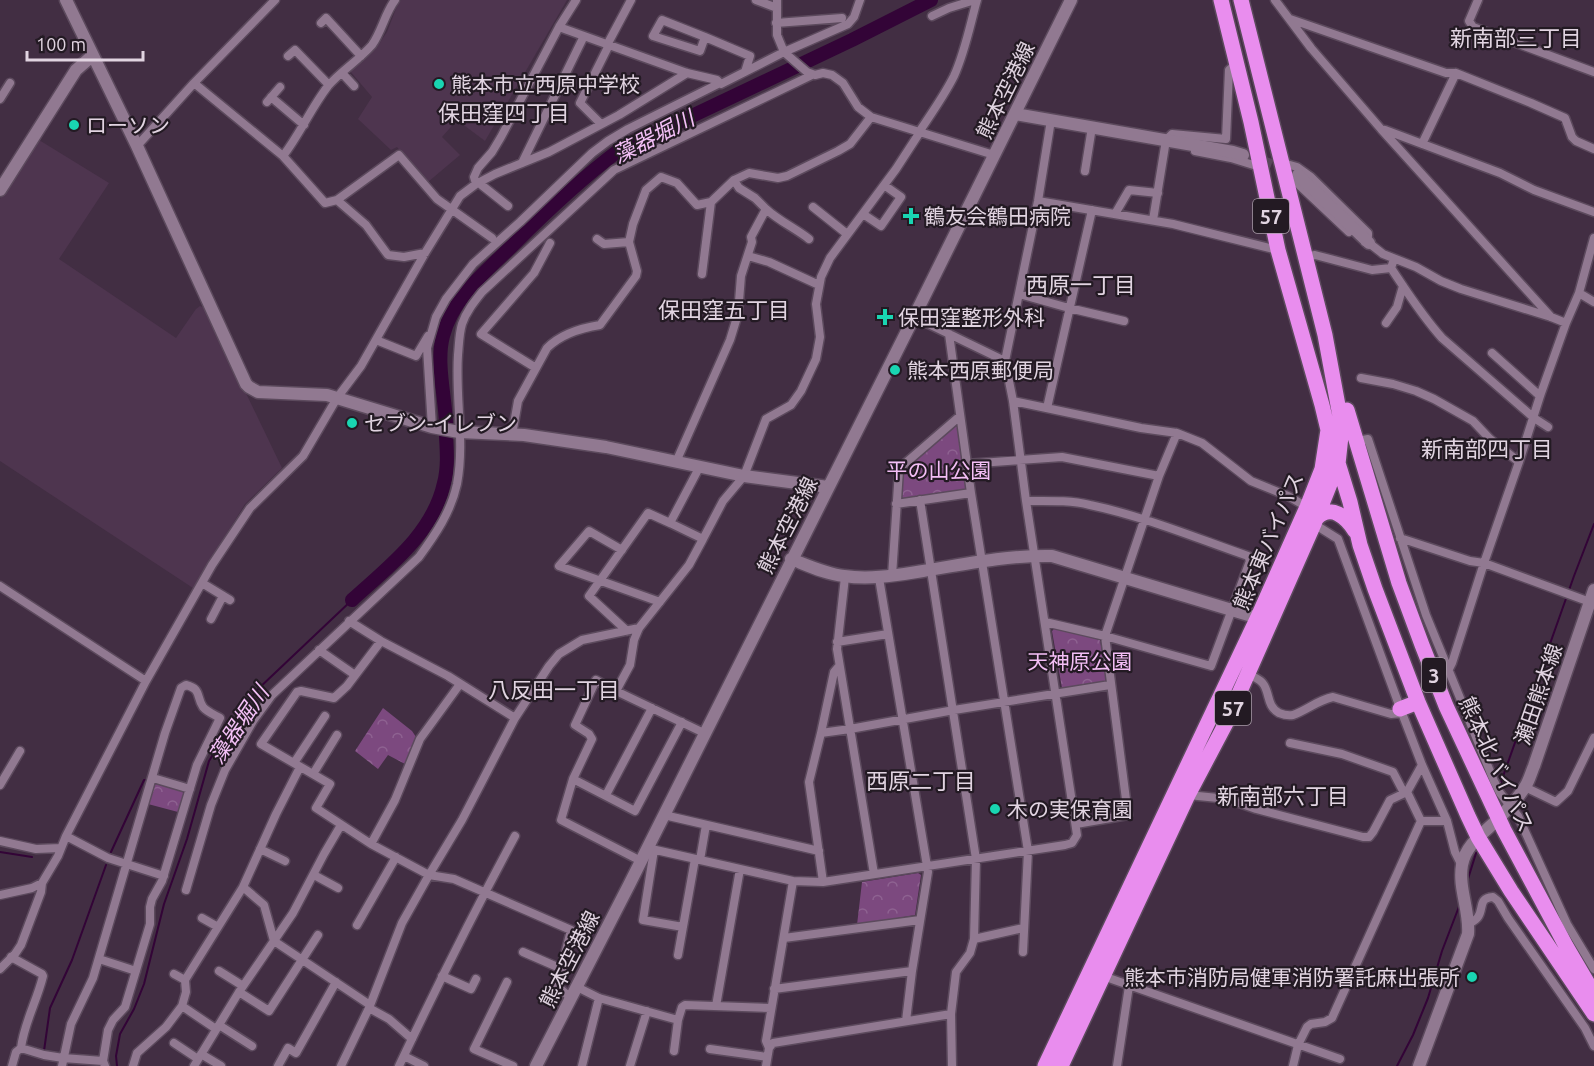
<svg xmlns="http://www.w3.org/2000/svg" width="1594" height="1066" viewBox="0 0 1594 1066" font-family="Ubuntu,'Noto Sans JP',sans-serif">
  <style>
    .built { fill: #4e354f }
    .park { fill: url(#park-crowns) }
    .lines { fill: none; stroke-linecap: round; stroke-linejoin: round }
    .stream { stroke: #330437; stroke-width: 2 }
    .river { stroke: #330437; stroke-width: 14 }
    .secondary-tunnel { stroke: #5a475b; stroke-width: 12; stroke-dasharray: 12 6; stroke-linecap: butt }
    .street-casing { stroke: #5c4a5d; stroke-width: 11 }
    .secondary-casing { stroke: #5c4a5d; stroke-width: 15 }
    .highway-casing { stroke: #5c4a5d; stroke-width: 18 }
    .street { stroke: #917991; stroke-width: 8 }
    .secondary { stroke: #917991; stroke-width: 12 }
    .highway { stroke: #e98dee; stroke-width: 15 }
    .poi-dot { fill: #19d5b2; stroke: #231a23; stroke-width: 2 }
    .labels { text-anchor: middle; dominant-baseline: central; stroke-width: 4.5; stroke-linejoin: round; paint-order: stroke }
    .shield { fill: #231a23; stroke: #a89ca8; stroke-width: 1.5 }
    .shield-label { font-size: 20px; font-weight: bold; fill: #e1d4e1 }
    .poi-label { font-size: 21px; fill: #e1d4e1; stroke: #231a23; text-anchor: start }
    .street-label { font-size: 21px; fill: #e1d4e1; stroke: #231a23 }
    .park-label { font-size: 21px; fill: #f3bef5; stroke: #231a23 }
    .neighbourhood-label { font-size: 22px; fill: #e1d4e1; stroke: #231a23 }
    .water-label { font-size: 22px; font-style: italic; fill: #f4c0f7; stroke: #231a23 }
  </style>
  <defs>
    <pattern id="park-crowns" width="20" height="18" patternUnits="userSpaceOnUse" patternTransform="scale(1.5)"><rect width="20" height="18" fill="#7c497f"/><path d="M2 6a3 3 0 1 1 6 0M12 15a3 3 0 1 1 6 0" fill="none" stroke="#8e6291"/></pattern>
  </defs>
  <rect width="100%" height="100%" fill="#422e43"/>
  <path class="built" d="M401 0H567L485 141 457 120 442 137 460 155 428 182 397 147 391 150 358 119 372 97 350 71 376 48 387 32 397 6Z
    M39 140 109 183 59 259 176 338 196 309 200 306 205 308 282 468 245 504 193 588 0 461V199Z"/>
  <path class="park" d="M957 424 959 426 967 491 899 500 901 472Z
    M1055 628 1100 640 1107 681 1064 689 1062 688 1052 631Z
    M383 708 412 731 416 737 405 764 388 755 378 769 355 751Z
    M156 784 182 791 184 794 178 812 148 804 153 786Z
    M918 873 921 875 915 915 857 925 862 882Z"/>
  <g class="lines">
    <path class="stream" d="M1500 785 1574 576 1594 524
      M0 852 32 857
      M111 852 144 780H145
      M1467 882 1477 850
      M44 1051 50 1008 72 960 106 865
      M117 1066 116 1056 120 1034 134 1009 144 984 164 904 187 839 209 761 230 727 257 690 352 600
      M1397 1066 1413 1035 1428 998 1442 951 1460 904"/>
    <path class="river" d="M446 423C445 396 436 362 443 336 453 296 488 270 515 243 548 210 581 179 618 151L852 40 931 0
      M352 600C388 567 433 534 444 483 448 468 447 452 446 437"/>
    <path class="secondary-tunnel" d="M1243 155 1290 172"/>
    <defs>
      <path id="street" d="M756 0 777 8
        M777 0V35L784 52 807 72 815 75 823 73 832 75 843 83 858 107 871 117 994 155
        M1275 0 1311 48 1381 129 1551 317
        M1478 0 1469 21 1473 27 1594 72
        M932 16 949 8 975 0
        M1290 19 1446 73H1456L1531 103 1565 118 1572 137 1576 141 1594 149
        M321 23 326 18 361 56
        M776 23 842 18
        M559 27 687 73 717 80 721 84 784 52 848 24 854 17 860 0
        M705 37 662 20 653 36 700 51 705 37 750 56 745 72
        M607 45 631 0
        M288 56 295 50 329 85
        M342 73 354 86
        M194 83 283 156 325 203 337 200 399 155 437 199 492 238
        M271 97 304 125
        M0 99 10 83
        M267 102 280 87
        M601 124 580 103 609 45
        M1385 130 1500 173 1534 190 1594 212
        M919 132C931 114 944 96 954 76 965 52 970 25 977 0
        M1422 144 1456 73
        M137 146 194 83 275 0
        M1195 151 1231 158 1260 167
        M283 156C300 134 311 108 328 86 341 71 359 60 372 45 382 31 385 13 395 0
        M522 163 584 36
        M1283 163 1297 167 1311 177 1368 233V236
        M1085 171 1092 127
        M1287 181 1298 184 1349 232
        M479 183 508 206
        M476 184 474 177 478 168 492 152 501 137 559 27 576 0
        M337 200 366 225 388 255 404 257 425 253
        M1038 201 1173 224 1278 250
        M813 207 847 234
        M766 209C779 221 795 228 809 239
        M863 214 881 226 901 197 884 185
        M1115 214 1129 190 1158 193
        M1153 220 1166 140 1172 134 1226 139 1229 70 1236 64
        M597 239 604 244 629 242
        M1365 242 1369 243 1383 254 1416 267 1441 281 1461 289 1551 317 1566 323
        M748 256 769 262 819 285
        M1306 257 1315 255 1372 270 1391 268
        M1394 259 1391 268C1407 292 1422 316 1442 338L1534 418 1548 427
        M702 274 711 202 734 180 749 173 778 178 787 176 838 151 850 144 871 117
        M1579 293 1594 302
        M1019 294 1069 308 1124 321
        M914 317 1005 361
        M1386 323 1397 307 1403 286
        M949 334 971 493 1028 851 1023 952
        M376 340 416 356 428 336
        M1492 353 1540 396
        M536 368 481 334 534 273 550 243
        M1361 378 1393 384 1416 391 1434 399 1473 421 1490 439 1519 462
        M1013 401 1141 428 1177 433 1202 443 1251 481 1288 496 1307 507
        M1047 408 1092 210
        M432 427 427 348 436 317 446 299 473 264 520 222 592 153 608 141 628 129 720 83
        M512 435 518 401 547 348C561 334 581 328 600 325L636 276 637 271 629 242 633 224 646 190 661 177 677 183 697 205 711 202
        M1357 441 1368 439 1426 615 1494 781 1500 793 1518 816 1567 924 1594 969
        M676 462 730 340 738 314 741 276 752 242 751 237 766 209 755 198 739 188 734 180
        M966 464 1062 457 1159 476
        M699 468 670 523 703 539 689 565 639 628 634 640 630 665 616 691 704 733
        M920 500 976 859 974 939 970 953 956 972 951 1014
        M1026 501C1048 501 1070 500 1090 505 1143 516 1196 538 1248 556L1250 561 1211 666 1105 636 1045 622
        M896 504 971 493
        M1314 524 1338 539 1402 713 1422 765 1447 821 1455 852 1462 866
        M1400 538 1470 561 1484 563 1590 602
        M703 539 723 501 744 476 766 419 791 405 801 391 816 359 820 337 816 304 821 277 830 258 896 169 920 132
        M622 550 589 531 559 566 660 602
        M892 576 899 470 901 467 960 416
        M845 577 837 649 874 874
        M879 578 928 872 912 971 906 1021
        M202 583 230 600
        M0 586 146 681
        M211 619 223 596
        M349 621 381 641 448 676 515 718
        M627 631 589 596 648 513 670 523
        M381 641 347 686 334 698 301 691 297 692 261 744 330 784 316 808 371 844 429 875 454 879 571 930 557 986 571 998
        M837 642 888 634
        M319 650 355 675
        M1448 671 1452 663 1484 563 1519 462 1540 396 1566 323 1579 293 1594 238
        M1248 674C1253 677 1261 679 1264 685 1270 695 1267 706 1279 713 1284 715 1288 716 1293 715 1307 710 1318 700 1333 697L1391 714 1402 713
        M616 691 596 680 575 725 589 734 592 739 573 779 561 820 641 861
        M821 733 834 672 839 666
        M1290 743 1342 754 1393 772 1404 793
        M294 763 325 716
        M300 767 276 814 243 887 264 905 274 941 370 1005
        M313 774 337 735
        M153 778 190 789
        M573 779 635 811 682 722
        M0 785 20 751
        M1525 787 1556 802 1568 791 1594 738
        M606 795 652 708
        M1188 795 1228 799 1256 809 1363 837H1369L1373 832 1390 800 1407 792 1422 765
        M664 815 819 851
        M1421 821H1447
        M1076 824 1128 815 1105 636 1159 476 1177 433
        M66 836 108 858 164 876
        M0 841 36 849 61 848
        M371 844 395 800 420 739 460 684
        M647 848 793 881 823 882 1065 845 1072 843 1077 835 1026 501 1013 401 1005 361 1038 201 1051 120
        M260 849 285 861
        M654 850 643 920 683 927
        M700 860 706 825
        M314 875 338 888
        M823 882 809 782 821 733 850 729 954 710 1110 685
        M186 890 211 805 225 770 253 721 272 695 419 557C435 535 451 512 457 484 465 442 455 398 458 355 459 345 459 334 462 324 466 312 474 302 482 292L614 170 812 75
        M0 895 32 888 42 883
        M202 918 218 927
        M1469 924C1472 922 1476 920 1478 917 1484 908 1478 898 1493 897L1498 901 1508 918 1585 1028 1594 1046
        M357 925 396 857
        M784 938 920 920
        M974 939 1023 928
        M523 952 562 969
        M678 955 695 859
        M11 957 42 974 43 976C37 1001 24 1023 21 1048
        M99 959 136 971
        M0 969 15 954 21 945 41 892 42 883 58 856 66 836 146 681 212 565 250 508 303 456 337 398 361 366 425 253 460 196 476 184 495 174 549 152 619 115 687 73
        M219 971 243 986
        M174 974 185 980
        M442 976 471 989 476 979
        M1103 976 1340 1059
        M507 982 474 1049 513 1066
        M577 987 599 998 678 1020 682 1007 685 1005 771 1008
        M774 989 912 971
        M239 992 269 1011 318 935
        M716 1006 740 869
        M369 1008 389 1019 412 1039
        M219 1025 252 1046
        M216 1029 182 1006 186 992 185 980 243 887
        M174 1043 198 1059
        M769 1048 773 1043 951 1014 952 1066
        M710 1049 767 1057
        M674 1051 678 1020
        M201 1054 221 1066
        M404 1056 424 1066
        M12 1066 16 1052 21 1048 44 1055 63 1058 103 1061
        M62 1066 71 1024 93 978 165 733 181 688 186 685C202 689 196 697 203 707 207 712 215 715 220 718L197 765 162 881 152 899 150 907V924L125 1007 113 1020 108 1030 103 1061 105 1066
        M133 1066 137 1053 166 1027 182 1006
        M194 1066 239 992 293 913 324 854 341 825
        M278 1066 288 1048 296 1053 336 982
        M341 1066 369 1008 402 923 429 875 462 820 515 718 549 666 559 654 582 640 639 628
        M399 1066C436 988 474 912 515 836
        M582 1066 599 998
        M630 1066 647 1011
        M766 1066 769 1048 766 1041 793 881
        M1117 1066 1129 986
        M1293 1066 1298 1045 1307 1027 1311 1024 1325 1022 1332 1018 1421 821 1407 792"/>
      <path id="secondary" d="M66 0 137 146 246 384 249 387 258 392 327 395 432 427 459 432 524 435 606 447 744 476 828 487
        M1015 114 1233 152 1243 155
        M1298 175 1369 243
        M0 190 76 70 92 56
        M791 559C809 566 826 574 844 576 871 580 897 575 923 571 965 564 1009 555 1052 556L1265 620
        M536 1066 629 885 914 317 1071 0
        M1419 1066 1468 934C1470 911 1458 888 1462 865 1466 844 1484 833 1498 819 1507 810 1518 798 1525 787 1529 781 1531 773 1534 766L1594 590"/>
      <path id="highway" d="M1347 410 1399 583 1422 645 1446 706 1504 830 1566 946 1594 994
        M1338 463 1350 502 1360 545 1375 589 1418 702 1468 816 1478 837 1511 891 1594 1014
        M1317 518C1331 503 1347 518 1355 531
        M1400 709 1418 702
        M1045 1066 1257 619 1307 507 1322 469 1328 430 1322 405 1278 250 1251 122 1221 0
        M1061 1066 1188 795 1226 723 1314 524 1338 464 1342 427 1325 335 1241 0"/>
    </defs>
    <use href="#street" class="street-casing"/>
    <use href="#secondary" class="secondary-casing"/>
    <use href="#highway" class="highway-casing"/>
    <use href="#street" class="street"/>
    <use href="#secondary" class="secondary"/>
    <use href="#highway" class="highway"/>
  </g>
  <g class="poi-dot">
    <circle cx="439" cy="84" r="6"/>
    <circle cx="74" cy="125" r="6"/>
    <path d="M908 207h6v6h6v6h-6v6h-6v-6h-6v-6h6z"/>
    <path d="M882 308h6v6h6v6h-6v6h-6v-6h-6v-6h6z"/>
    <circle cx="895" cy="370" r="6"/>
    <circle cx="352" cy="423" r="6"/>
    <circle cx="995" cy="809" r="6"/>
    <circle cx="1472" cy="977" r="6"/>
  </g>
  <g class="labels">
    <g class="shield">
      <rect x="1253" y="199" width="36" height="34" rx="4.5"/>
      <rect x="1422" y="658" width="24" height="34" rx="4.5"/>
      <rect x="1215" y="691" width="36" height="34" rx="4.5"/>
    </g>
    <g class="shield-label">
      <text x="1271" y="216">57</text>
      <text x="1434" y="675">3</text>
      <text x="1233" y="708">57</text>
    </g>
    <g class="poi-label">
      <text x="451" y="84">熊本市立西原中学校</text>
      <text x="86" y="125">ローソン</text>
      <text x="924" y="216">鶴友会鶴田病院</text>
      <text x="898" y="317">保田窪整形外科</text>
      <text x="907" y="370">熊本西原郵便局</text>
      <text x="364" y="423">セブン-イレブン</text>
      <text x="1007" y="809">木の実保育園</text>
      <text x="1460" y="977" text-anchor="end">熊本市消防局健軍消防署託麻出張所</text>
    </g>
    <g class="street-label">
      <text transform="translate(1005 90) rotate(-64)">熊本空港線</text>
      <text transform="translate(787 525) rotate(-63)">熊本空港線</text>
      <text transform="translate(1268 541) rotate(-67)">熊本東バイパス</text>
      <text transform="translate(1538 694) rotate(-71)">瀬田熊本線</text>
      <text transform="translate(1497 764) rotate(65)">熊本北バイパス</text>
      <text transform="translate(569 959) rotate(-63)">熊本空港線</text>
    </g>
    <g class="park-label">
      <text x="939" y="470">平の山公園</text>
      <text x="1080" y="661">天神原公園</text>
    </g>
    <g class="neighbourhood-label">
      <text x="1516" y="37">新南部三丁目</text>
      <text x="504" y="112">保田窪四丁目</text>
      <text x="1081" y="284">西原一丁目</text>
      <text x="724" y="309">保田窪五丁目</text>
      <text x="1487" y="448">新南部四丁目</text>
      <text x="554" y="689">八反田一丁目</text>
      <text x="921" y="780">西原二丁目</text>
      <text x="1283" y="795">新南部六丁目</text>
    </g>
    <g class="water-label">
      <text transform="translate(653 136) rotate(-27)">藻器堀川</text>
      <text transform="translate(238 724) rotate(-56)">藻器堀川</text>
    </g>
  </g>
  <path d="M27 51v9h116v-9" fill="none" stroke="#e1d4e1" stroke-width="3"/>
  <text x="36" y="51" font-size="18" fill="#e1d4e1" stroke="#231a23" stroke-width="4.5" paint-order="stroke">100 m</text>
</svg>
